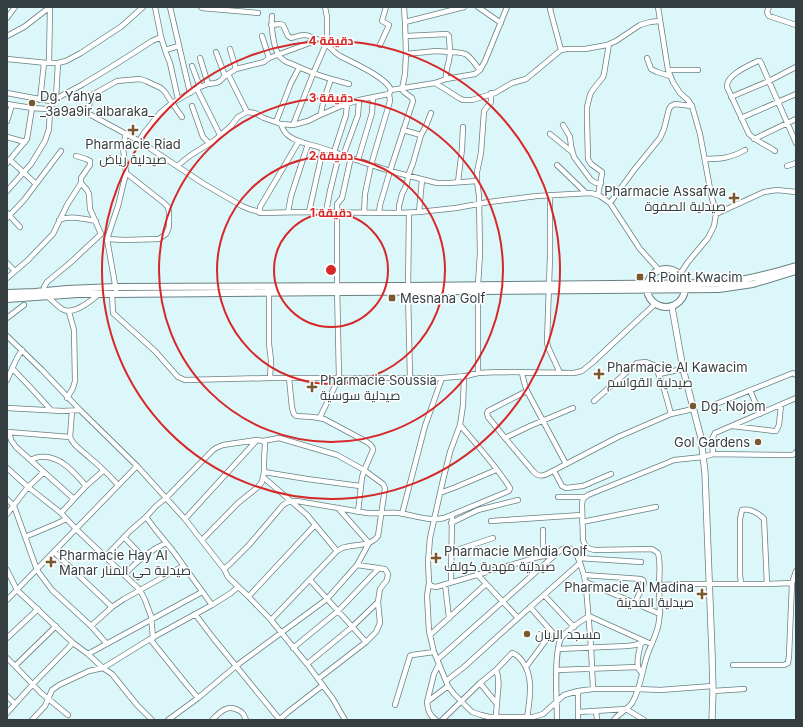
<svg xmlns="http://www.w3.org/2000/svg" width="803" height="727" viewBox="0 0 803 727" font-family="Inter,Cairo,sans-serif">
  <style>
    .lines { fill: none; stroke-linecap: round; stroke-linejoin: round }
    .minor-casing { stroke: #688083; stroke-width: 6 }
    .tertiary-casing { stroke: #688083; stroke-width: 7 }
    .secondary-casing { stroke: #688083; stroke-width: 8 }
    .minor { stroke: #fff; stroke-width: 4.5 }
    .tertiary { stroke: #fff; stroke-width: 5.5 }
    .secondary { stroke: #fff; stroke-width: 6 }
    .ring { fill: none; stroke: #d62828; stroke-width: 2 }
    .poi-dot { fill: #79572f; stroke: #fefefe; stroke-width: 1.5 }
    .labels { text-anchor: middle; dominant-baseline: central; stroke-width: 3; stroke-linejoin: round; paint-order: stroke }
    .poi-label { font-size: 13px; fill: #343e40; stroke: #fefefe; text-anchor: start }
    .centre { fill: #d62828; stroke: #fefefe; stroke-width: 2 }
    .ring-label { font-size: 12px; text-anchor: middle; font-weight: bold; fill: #d62828; stroke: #fefefe; stroke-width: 3; stroke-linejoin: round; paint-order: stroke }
  </style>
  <rect width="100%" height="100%" fill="#dcf7fa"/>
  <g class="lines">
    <defs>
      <path id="minor" d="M155 7 161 37 166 53 170 63 178 99
        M170 7 190 93
        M201 7 202 8 258 13
        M325 7 327 17V41L326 44C331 48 335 53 340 56 353 63 386 77 391 90
        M404 7 405 22
        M478 7 501 23
        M551 7 550 9 561 50
        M658 7 668 70 673 82 680 93 688 100 692 106 700 134 711 194 716 214 714 226 708 238 688 262 680 274
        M769 7 767 12 769 16 796 25
        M272 16C271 26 273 50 281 58 284 61 288 63 292 64 305 70 317 75 331 79 327 91 322 102 321 114
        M7 18 15 7
        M271 25 280 24 283 25 288 36 291 38C302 35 305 33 316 39
        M7 36 24 27 50 7
        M262 36 269 58
        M406 36 447 34 449 36 450 52C470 52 468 56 480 70
        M380 45 389 25 382 21 386 7
        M230 49 236 69
        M165 50 179 46
        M216 52 225 76
        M200 58 208 84
        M647 58 651 69 657 72 670 76
        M7 59 47 63H58L66 61 81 53 122 26 143 7
        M49 63 50 7
        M192 66 200 87
        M668 70H698
        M228 74 247 112
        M331 79 349 84
        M446 79C445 70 450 62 450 52L436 51 406 54 405 22 464 7
        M435 83 448 91 459 98 463 100H472L495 93 512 83 526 79 561 50 567 49H585L607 45 616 41 640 25 650 22 659 21
        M197 89 220 135
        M7 93 50 101H54C62 94 74 90 83 84 107 70 129 56 152 41L161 37
        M731 97 769 81 796 67
        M56 98 58 63
        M40 100 44 63
        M7 104 32 108 75 111 91 115 139 141 204 184 242 206 249 209 263 213 301 212 399 213 419 212 456 208 489 202 537 196 591 193 600 196 610 203 640 249 659 270
        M192 106 203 137 209 143
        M87 113 92 95 117 81 140 79 146 81 161 88 165 92 172 103 182 117
        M741 118 796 94
        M7 121 12 105
        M276 122 291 83 299 68
        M281 124C283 131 286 135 292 138 300 143 313 145 322 148 345 156 367 164 390 171L413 101 412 98 404 92 402 89 405 74 406 54
        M563 125 566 130 570 137 571 146 574 157 591 180 596 183H601
        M403 130 421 135
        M550 134 572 152
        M7 137 25 142
        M754 139 796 119
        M139 141 144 133 160 113 172 103 200 87 208 84 216 83 220 81 225 76 236 69 264 62 269 58 307 44 317 39 326 44 313 74 293 125
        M775 151C767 145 757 142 749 134L727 87C726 75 748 66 758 61H760L761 63 796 143
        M334 152 346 115 347 104
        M343 156 358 115 359 100
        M705 159C721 159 731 158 745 150
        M10 160 36 184
        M358 160 372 113 373 97
        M7 163 27 139 32 108
        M557 165 586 193
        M177 166 191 155 215 140 231 126 238 117 247 112 255 113 264 118 281 124 293 125 308 121 318 116 341 106 359 100 389 94 391 90 435 83 446 79 475 74 480 70 485 61 507 7
        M787 166 796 163
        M458 182 462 149 463 127
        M7 191 31 164 45 141 49 129 50 109
        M550 195V256L547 342 548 347 560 373
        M598 195 602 174V172L591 164 588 159 587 120V107L590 95 592 91 603 77 604 74 609 44
        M610 203 634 170 660 138 664 129 669 109 671 106 675 104 692 106
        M288 212 291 196 308 144
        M309 212 323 149
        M326 212 330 191 339 155
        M419 212 422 180
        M7 213 20 227
        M260 213V207L299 141
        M364 213 365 194 371 165 390 101 389 94
        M379 213 380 205 390 171 437 183H449L477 181
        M399 213V206L402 194 407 184 408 176 413 163 421 135 426 126 431 113
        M409 213 408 291 410 378
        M716 214 764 192 777 190 796 192
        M7 218 24 200 61 151
        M59 220C71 215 84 219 96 221
        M107 239 124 240 159 239 166 234 169 227V212L168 207 164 203 126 173
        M7 263 15 271
        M7 278 28 260 53 234 67 205 81 183V178L90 165V161L86 159 76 156
        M116 290 107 239 118 206 126 173 123 148 126 133
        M268 290 269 295V344L271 360 270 378
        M45 293 44 287 47 282 70 263 101 234 90 209 89 194 87 190 81 183
        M112 294 113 313 155 351 178 377 185 380 270 378H442L466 376 478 373 499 372 574 373 582 371 592 363 655 304
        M47 296C52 300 57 306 62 309 72 316 91 301 99 294
        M7 318 24 305
        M7 336 42 370 80 410 137 466 185 519 224 569 228 577 247 595 271 620 307 664 333 699 345 720
        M12 368 31 388 51 410
        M478 373V285L480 253 479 196 477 181V172L481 153 484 111 491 102V93
        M659 374 683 369
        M464 376 463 405 462 412 460 425 450 452 443 480 434 520 430 538 428 562 429 583 427 596 429 631 434 652 448 686 454 694 472 712 481 715 489 717H533L543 714 564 695 578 691 593 689H639L660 690 713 686
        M289 378 292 408 294 414 296 416 313 417 324 419 367 442C370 444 373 446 373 450L366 466 362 477 358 512
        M7 380 17 358 22 350
        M750 390 760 414
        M527 391 566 464
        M67 398 73 388 75 381 74 330 69 312
        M594 401 637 363 646 362 654 365C663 380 666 397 671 414
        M716 404 793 373 796 375
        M7 408 63 411 80 410
        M573 408 530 426 505 438 533 471C537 476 541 477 547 474L618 437 671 414 693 409
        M72 411 70 437C73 446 83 451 90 458 100 466 109 475 118 485
        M320 417 339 378 337 286V204L342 198 351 157
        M732 426 774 431H776L779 425 781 405
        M8 432 70 437
        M9 432 11 440 16 447 74 499
        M505 438 488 417 487 413 488 411 527 391 524 382 522 373
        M263 441 279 438 337 455 364 470 383 484 385 488 378 536C370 547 354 544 342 548 342 548 337 551 337 551L271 620
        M713 454 791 455 795 454 796 452
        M31 460C33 459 37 457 40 457 60 455 74 472 86 486
        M7 468 28 487 61 513 76 529 140 590 145 600 151 616 153 638
        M554 471 562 486 566 488 583 486 611 474
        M264 472 307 479 360 486
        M263 477 307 515 337 551
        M440 493 456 487 496 470
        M558 497H585
        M7 499 14 506 37 570 52 590 91 626 107 644
        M338 508 369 543 357 565
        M61 513 86 486 103 471
        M7 514 28 487 44 472
        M402 514 425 426 442 378
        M146 517 155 529 173 551 212 605
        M185 519 257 440
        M491 521 582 515
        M582 522 656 507
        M451 523 478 510 518 500
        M543 530V556
        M25 537 58 523 66 519
        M124 537 143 557
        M54 552 112 607
        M451 552 493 538
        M106 556 130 531 146 517 156 506 166 498 213 450 216 448 223 445 257 440 263 441 265 444 264 461V472L262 482 258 487 238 503 202 540
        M578 558 641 562
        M224 569 231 563 249 545 283 505 288 502 291 501H297L367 513C378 514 388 512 399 513 413 515 430 522 444 518L509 491 510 488C496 466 477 445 460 425
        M7 570 17 590 73 643 88 654 103 668 112 674 137 705 152 720
        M477 574 518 618
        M124 575C136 562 150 550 166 543
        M584 575 641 579 643 580 644 583 635 603
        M310 580 366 642
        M451 582 452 515
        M586 582 660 614
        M429 583 431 586 436 587 538 557C543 556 549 556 554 555 558 554 560 549 565 548 578 544 585 578 586 587L591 647 593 689
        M792 583 796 571
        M445 584 449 618
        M741 584 740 574V519L742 510C749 508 759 513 764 519L767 584
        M659 585 691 584H767L792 583 789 656 788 663 784 665H733
        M544 595 574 627
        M249 596 315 525
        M7 600 137 466
        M530 607 560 641
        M195 614 214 639 280 720
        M91 626 112 607 124 599 183 566
        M430 635 486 584
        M7 638 38 609
        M150 639 187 685 198 698
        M641 643C639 652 634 667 642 673
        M293 648 338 611 379 568
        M558 649 627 646 635 645 644 642
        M88 654 202 592
        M7 658 15 666 41 693 68 715
        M437 660 555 555
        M307 664 352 627 378 602
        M15 666 56 626
        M526 667 552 632
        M496 670C501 681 497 693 497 705 496 710 496 714 496 718
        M557 670 638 667
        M446 681 464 667 518 618 580 563
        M480 683 497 704
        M713 691 744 689
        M7 696 15 704
        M427 702 434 674 439 664
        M395 705 410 656 412 655 434 652
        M596 711 597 720
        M578 712 626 709 644 720
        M7 713 33 684 73 643
        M32 720 45 706 52 690 59 685 89 671 103 668 150 639 212 605 231 593 238 587
        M168 720 198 698 236 666 327 599 357 565 385 569 388 574 387 580 380 589 379 595 378 602 380 623 376 632 366 642 318 679
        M212 720C219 713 227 704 238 710 243 712 244 715 246 720
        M279 720 288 712 323 685
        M436 720C429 715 428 710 427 702L448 686
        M442 720 480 683 496 670 512 653C516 654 519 657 522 661 535 678 529 700 527 720
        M557 720C557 703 553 649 562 637 568 630 581 621 589 616L651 644
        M578 720V691
        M614 720C619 713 627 710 632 703 641 688 642 669 648 653 652 642 658 632 659 621 661 610 659 598 659 587 659 576 661 563 658 553L652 549 595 550C588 549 585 547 583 540L582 504 583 499 588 495 667 463 674 460 703 457 713 454 712 439 715 433 796 398"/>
      <path id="tertiary" d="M672 307 683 369 701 438 705 473 712 653 713 691 712 720"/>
      <path id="secondary" d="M647 288a19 19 0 1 1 38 0a19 19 0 1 1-38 0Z
        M7 293 35 292 67 289 115 287 408 286 718 283C745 281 770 274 796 266
        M7 299 78 294H112L719 289 753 284 796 271"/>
    </defs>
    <use href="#minor" class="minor-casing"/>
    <use href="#tertiary" class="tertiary-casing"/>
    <use href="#secondary" class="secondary-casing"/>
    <use href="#minor" class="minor"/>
    <use href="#tertiary" class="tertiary"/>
    <use href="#secondary" class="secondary"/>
  </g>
  <g class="ring">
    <circle cx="331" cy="270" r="57"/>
    <circle cx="331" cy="270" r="114"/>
    <circle cx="331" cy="270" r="172"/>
    <circle cx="331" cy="270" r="229"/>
  </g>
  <g class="poi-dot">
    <circle cx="32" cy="103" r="4"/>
    <path d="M131 124h4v4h4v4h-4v4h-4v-4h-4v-4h4z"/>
    <path d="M732 192h4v4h4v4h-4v4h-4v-4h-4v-4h4z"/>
    <rect x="636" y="273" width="8" height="8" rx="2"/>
    <rect x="388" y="294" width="8" height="8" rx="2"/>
    <path d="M597 368h4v4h4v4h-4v4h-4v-4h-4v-4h4z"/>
    <path d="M310 381h4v4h4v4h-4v4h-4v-4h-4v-4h4z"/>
    <circle cx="693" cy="406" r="4"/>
    <circle cx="758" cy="442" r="4"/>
    <path d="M434 552h4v4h4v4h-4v4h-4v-4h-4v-4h4z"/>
    <path d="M49 556h4v4h4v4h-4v4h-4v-4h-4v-4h4z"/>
    <path d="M700 588h4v4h4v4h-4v4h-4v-4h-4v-4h4z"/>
    <circle cx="527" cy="634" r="4"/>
  </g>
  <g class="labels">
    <g class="poi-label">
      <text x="40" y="96">Dg. Yahya<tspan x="40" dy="15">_3a9a9ir albaraka_</tspan></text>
      <text x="133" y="144" text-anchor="middle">Pharmacie Riad<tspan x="133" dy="15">صيدلية رياض</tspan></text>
      <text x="726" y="191" text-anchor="end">Pharmacie Assafwa<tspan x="726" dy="15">صيدلية الصفوة</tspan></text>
      <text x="648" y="277">R.Point Kwacim</text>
      <text x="400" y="298">Mesnana Golf</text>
      <text x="607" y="367">Pharmacie Al Kawacim<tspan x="607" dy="15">صيدلية القواسم</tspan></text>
      <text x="320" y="380">Pharmacie Soussia<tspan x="320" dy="15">صيدلية سوسية</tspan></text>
      <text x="701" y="406">Dg. Nojom</text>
      <text x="750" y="442" text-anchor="end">Gol Gardens</text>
      <text x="444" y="551">Pharmacie Mehdia Golf<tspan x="444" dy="15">صيدلية مهدية كولف</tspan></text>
      <text x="59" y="555">Pharmacie Hay Al<tspan x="59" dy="15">Manar صيدلية حي المنار</tspan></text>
      <text x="694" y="587" text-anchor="end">Pharmacie Al Madina<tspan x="694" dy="15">صيدلية المدينة</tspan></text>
      <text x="535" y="634">مسجد الريان</text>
    </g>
  </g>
  <circle cx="331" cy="270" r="6" class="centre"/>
  <g class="ring-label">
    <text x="331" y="45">4 دقيقة</text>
    <text x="331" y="102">3 دقيقة</text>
    <text x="331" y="160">2 دقيقة</text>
    <text x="331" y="217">1 دقيقة</text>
  </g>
  <rect width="803" height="727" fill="none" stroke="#343e40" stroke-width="16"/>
</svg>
